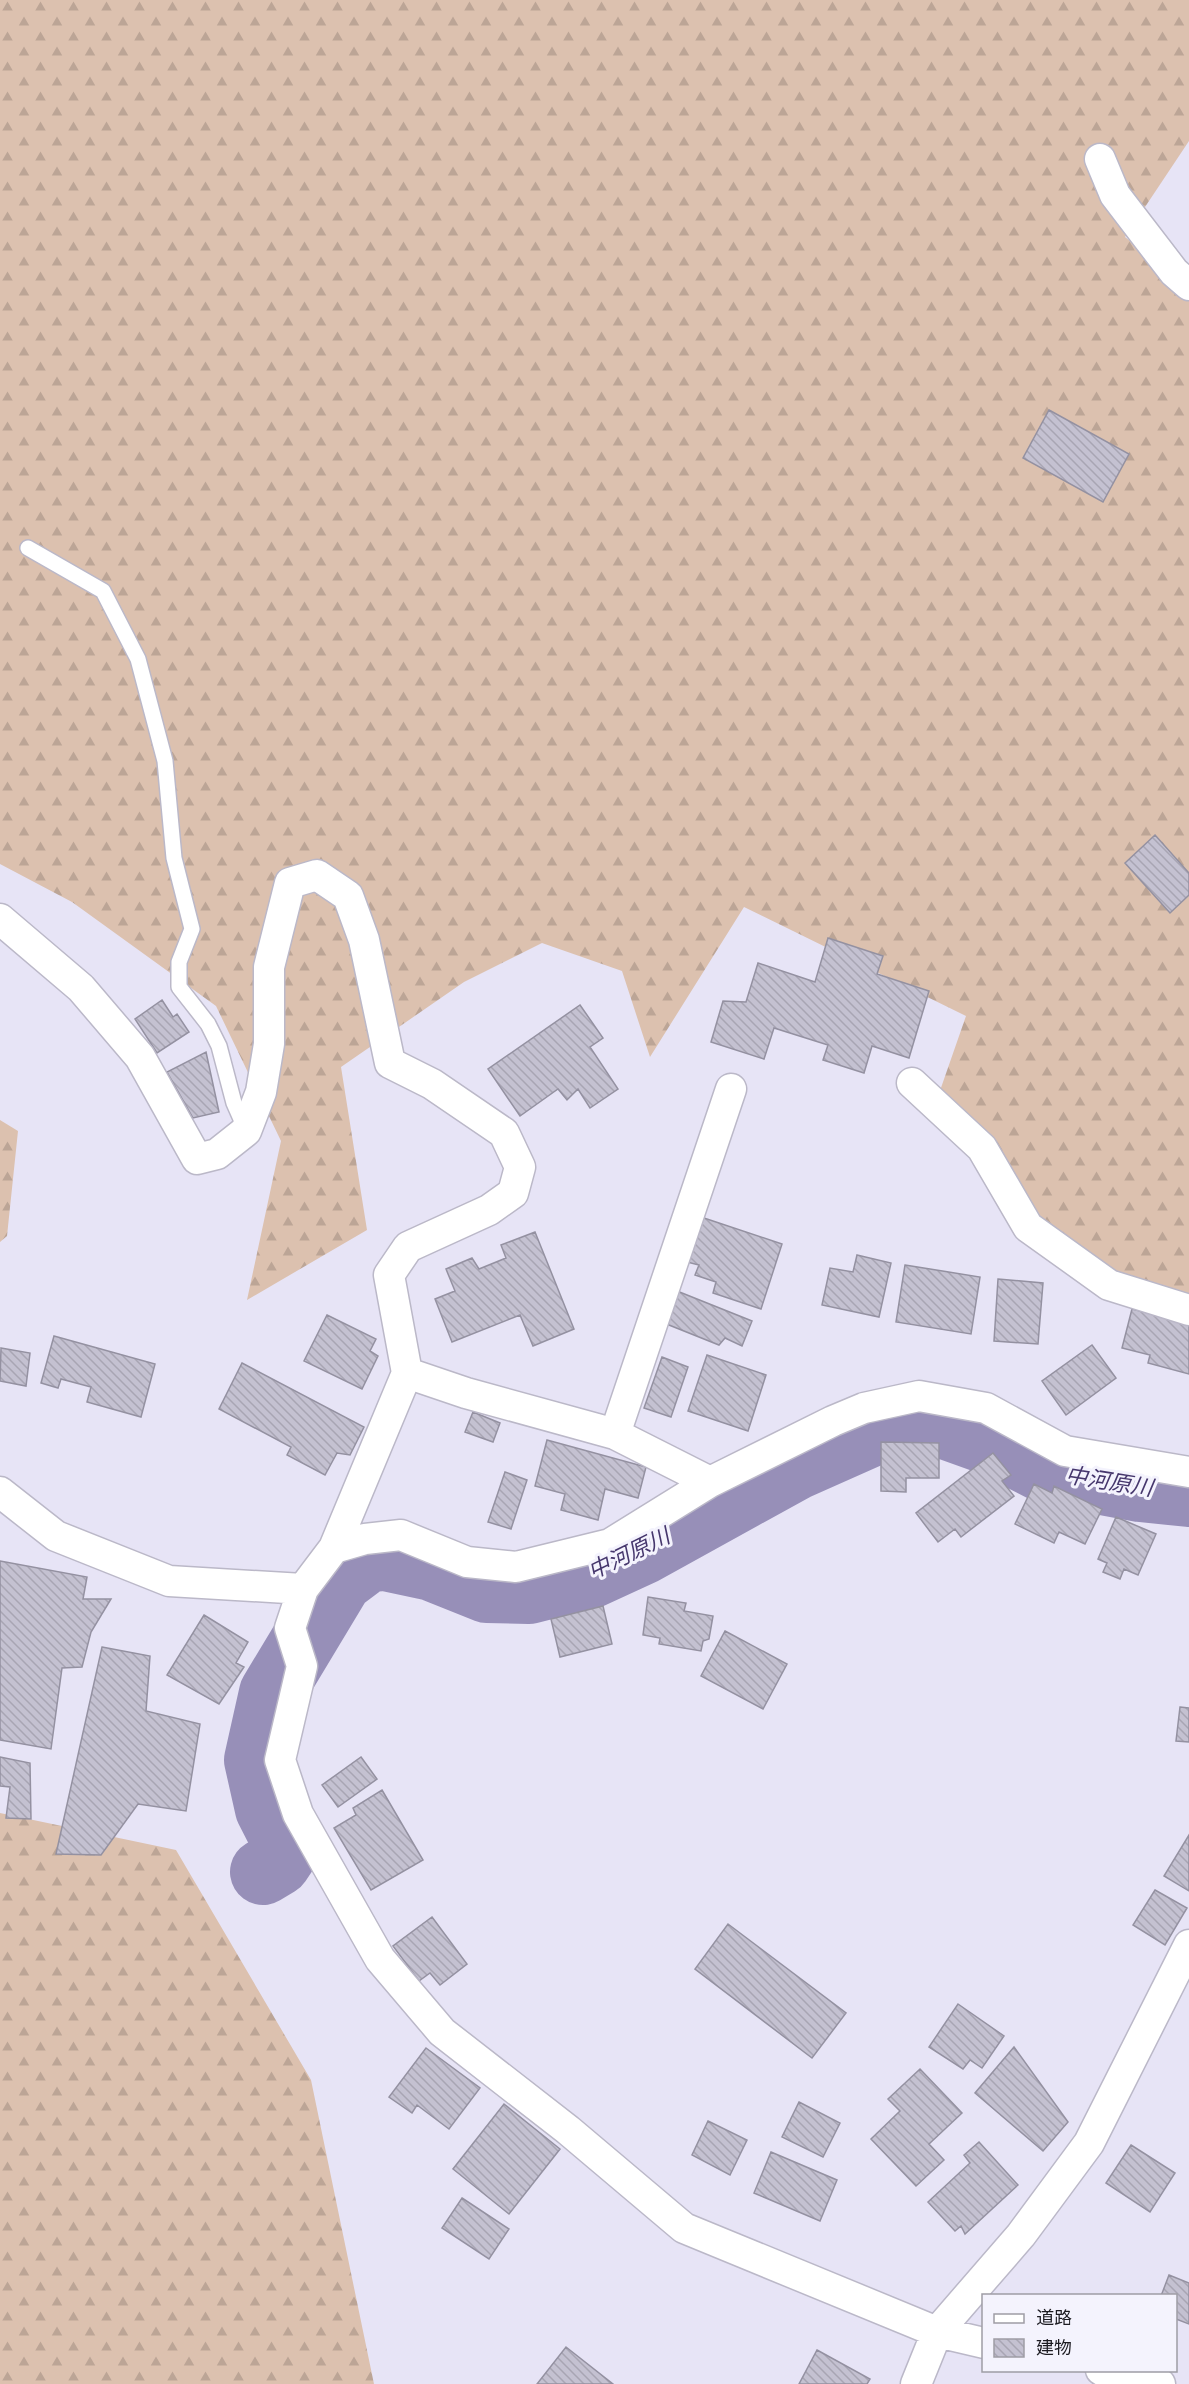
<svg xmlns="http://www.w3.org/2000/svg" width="1189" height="2384" viewBox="0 0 1189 2384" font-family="Karla,'Noto Sans JP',sans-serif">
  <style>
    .forest { fill: url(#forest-firs) }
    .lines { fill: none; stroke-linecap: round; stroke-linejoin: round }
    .river { stroke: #978fb8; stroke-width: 66 }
    .building { fill: url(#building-back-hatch); stroke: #9491a1; stroke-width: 1.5 }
    .service-casing { stroke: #bbb8c8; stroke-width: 18 }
    .minor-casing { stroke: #bbb8c8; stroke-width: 33 }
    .service { stroke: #fff; stroke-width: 15 }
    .minor { stroke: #fff; stroke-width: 30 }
    .labels { text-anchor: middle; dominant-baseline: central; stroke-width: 6; stroke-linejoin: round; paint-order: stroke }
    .water-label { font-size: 22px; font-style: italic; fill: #46376d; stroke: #f4f3fd }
  </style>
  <defs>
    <pattern id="forest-firs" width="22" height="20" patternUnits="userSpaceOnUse" patternTransform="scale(1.5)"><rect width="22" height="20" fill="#dcc1af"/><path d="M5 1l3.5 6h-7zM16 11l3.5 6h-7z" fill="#bca596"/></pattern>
    <pattern id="building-back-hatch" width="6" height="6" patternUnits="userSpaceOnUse" patternTransform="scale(1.5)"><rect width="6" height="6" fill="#c4c1d1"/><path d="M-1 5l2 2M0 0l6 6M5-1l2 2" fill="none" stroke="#a8a5b3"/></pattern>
  </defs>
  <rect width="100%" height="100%" fill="#e7e4f6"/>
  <path class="forest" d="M0 0H1189V141L1125 237 1189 288V1307L1066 1254 935 1105 966 1016 744 907 650 1057 622 971 542 943 464 982 341 1067 367 1230 247 1300 281 1141 216 1006 72 902 0 864Z
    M0 1120 18 1131 7 1236 0 1242Z
    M0 1813 176 1850 311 2080 374 2384H0Z"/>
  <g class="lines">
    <path class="river" d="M263 1872 278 1863 288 1848 268 1809 257 1760 272 1693 340 1580 368 1559 385 1558 432 1568 487 1590 529 1591 592 1575 642 1552 796 1467 895 1423 939 1424 992 1443 1049 1472 1140 1489 1189 1494"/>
  </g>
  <path class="building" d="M1049 410 1129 454 1103 502 1023 458Z
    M1155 835 1189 873V895L1170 913 1125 863Z
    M828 938 883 956 877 974 929 991 909 1058 872 1046 864 1073 823 1060 828 1045 774 1028 764 1059 711 1042 723 1001 746 1002 758 963 815 982Z
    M162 1000 173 1017 177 1014 189 1032 157 1053 135 1019Z
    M580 1005 603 1038 590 1047 618 1089 590 1108 578 1089 567 1100 558 1089 520 1116 488 1069Z
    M206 1052 219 1112 193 1118 167 1072Z
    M701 1217 782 1244 761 1309 713 1293 716 1282 695 1275 699 1265 687 1262Z
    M535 1232 574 1329 533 1346 520 1315 452 1342 435 1299 455 1291 446 1269 472 1258 479 1269 506 1258 501 1245Z
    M857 1255 891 1263 879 1317 822 1305 830 1268 853 1272Z
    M905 1265 980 1277 971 1334 896 1322Z
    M998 1279 1043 1283 1038 1344 994 1341Z
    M677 1291 752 1321 742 1346 725 1338 719 1345 664 1323Z
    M1132 1309 1189 1323V1374L1148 1363 1150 1355 1122 1348Z
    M327 1315 376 1339 370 1351 378 1356 362 1389 304 1361Z
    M54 1336 155 1364 141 1417 87 1402 91 1387 61 1379 58 1388 41 1383Z
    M1092 1345 1116 1378 1066 1415 1042 1381Z
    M1 1348 30 1353 26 1386 0 1381Z
    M707 1355 766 1375 748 1431 688 1411Z
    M662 1357 688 1367 671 1417 644 1408Z
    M242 1363 364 1427 350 1455 337 1453 325 1475 287 1455 291 1447 219 1409Z
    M473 1412 500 1423 493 1442 465 1432Z
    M547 1440 646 1467 638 1498 605 1489 598 1520 561 1510 565 1494 535 1486Z
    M881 1442 939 1443V1478H906V1492L881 1491Z
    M993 1453 1011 1475 1002 1481 1014 1496 961 1537 955 1529 938 1542 916 1513Z
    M505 1472 527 1480 511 1529 488 1522Z
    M1034 1484 1052 1493 1054 1486 1102 1509 1085 1544 1059 1532 1054 1543 1015 1524Z
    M1116 1517 1156 1534 1138 1575 1124 1569 1120 1579 1103 1572 1107 1563 1098 1559Z
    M0 1561 87 1577 83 1599H111L91 1632 82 1667 62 1668 51 1749 0 1740Z
    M648 1597 686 1603 684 1611 713 1616 709 1639 703 1641 701 1651 659 1644 660 1638 643 1635Z
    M603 1606 612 1644 560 1657 551 1619Z
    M204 1615 248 1642 236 1663 244 1667 219 1704 167 1675Z
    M725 1631 787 1664 763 1709 701 1676Z
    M102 1647 150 1656 146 1711 200 1724 186 1811 138 1804 101 1855 56 1854Z
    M1180 1707 1189 1708V1742L1176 1741Z
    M0 1757 30 1763 31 1819 6 1818 10 1787 0 1786Z
    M361 1757 377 1779 338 1807 322 1785Z
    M382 1790 423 1860 371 1890 334 1828 356 1815 353 1808Z
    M1189 1835V1891L1164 1876Z
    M1155 1890 1187 1908 1165 1945 1133 1925Z
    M432 1917 467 1964 440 1985 430 1973 419 1981 393 1946Z
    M728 1924 846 2013 812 2058 695 1969Z
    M958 2004 1004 2036 982 2068 970 2060 963 2069 929 2047Z
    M1014 2047 1068 2122 1043 2151 975 2093Z
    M426 2048 480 2088 449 2129 417 2105 412 2113 389 2097Z
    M920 2069 962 2113 929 2144 944 2160 916 2186 871 2139 900 2111 888 2099Z
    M799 2102 840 2123 823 2157 782 2137Z
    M504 2104 560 2149 509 2214 453 2169Z
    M708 2121 747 2140 730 2175 692 2155Z
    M979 2142 1018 2185 965 2234 961 2226 955 2231 928 2202 970 2163 964 2155Z
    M1131 2145 1175 2173 1150 2212 1106 2183Z
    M771 2152 837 2180 820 2221 754 2193Z
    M462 2198 509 2229 489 2259 442 2228Z
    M1169 2275 1189 2283V2324L1176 2319V2296H1161Z
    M566 2347 613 2384H537Z
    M817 2350 870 2379 867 2384H799Z"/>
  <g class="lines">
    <defs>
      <path id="service" d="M28 548 103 591 138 659 165 761 174 858 192 929 179 962V987L208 1024 219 1046 234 1103 245 1128"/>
      <path id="minor" d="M1100 159 1115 195 1174 272 1189 285
        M0 919 81 988 140 1057 197 1159 217 1154 246 1131 261 1092 269 1044V967L290 883 317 875 348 896 364 940 390 1063 432 1084 504 1133 520 1167 513 1193 489 1210 408 1247 389 1275 407 1373 466 1393 615 1434 710 1482
        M912 1083 982 1148 1028 1227 1109 1285 1189 1310
        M615 1434 731 1089
        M0 1492 56 1536 169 1581 303 1589
        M334 1548 407 1373
        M984 2343 937 2332 684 2228 568 2130 442 2032 380 1959 298 1814 280 1760 302 1666 290 1628 303 1589 334 1548 365 1539 401 1535 467 1562 516 1567 610 1544 710 1482 833 1421 864 1408 919 1396 986 1408 1065 1451 1189 1472
        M1101 2370 1160 2384
        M916 2384 937 2332 1021 2235 1089 2143 1189 1945"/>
    </defs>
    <use href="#service" class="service-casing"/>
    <use href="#minor" class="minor-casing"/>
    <use href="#service" class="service"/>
    <use href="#minor" class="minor"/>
  </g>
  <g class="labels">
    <g class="water-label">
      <text transform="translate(1109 1482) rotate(9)">中河原川</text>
      <text transform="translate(629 1554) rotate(-26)">中河原川</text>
    </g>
  </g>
  <rect x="982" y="2294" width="195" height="78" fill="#f4f3fd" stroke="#9e9da5" stroke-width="1.5"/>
  <rect x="994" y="2314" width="30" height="9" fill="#ffffff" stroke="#9e9da5" stroke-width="1.5"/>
  <text x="1036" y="2324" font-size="18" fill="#1c1b21">道路</text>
  <rect x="994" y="2339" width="30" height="18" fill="url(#building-back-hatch)" stroke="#9e9da5" stroke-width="1.5"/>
  <text x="1036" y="2354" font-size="18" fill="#1c1b21">建物</text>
</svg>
